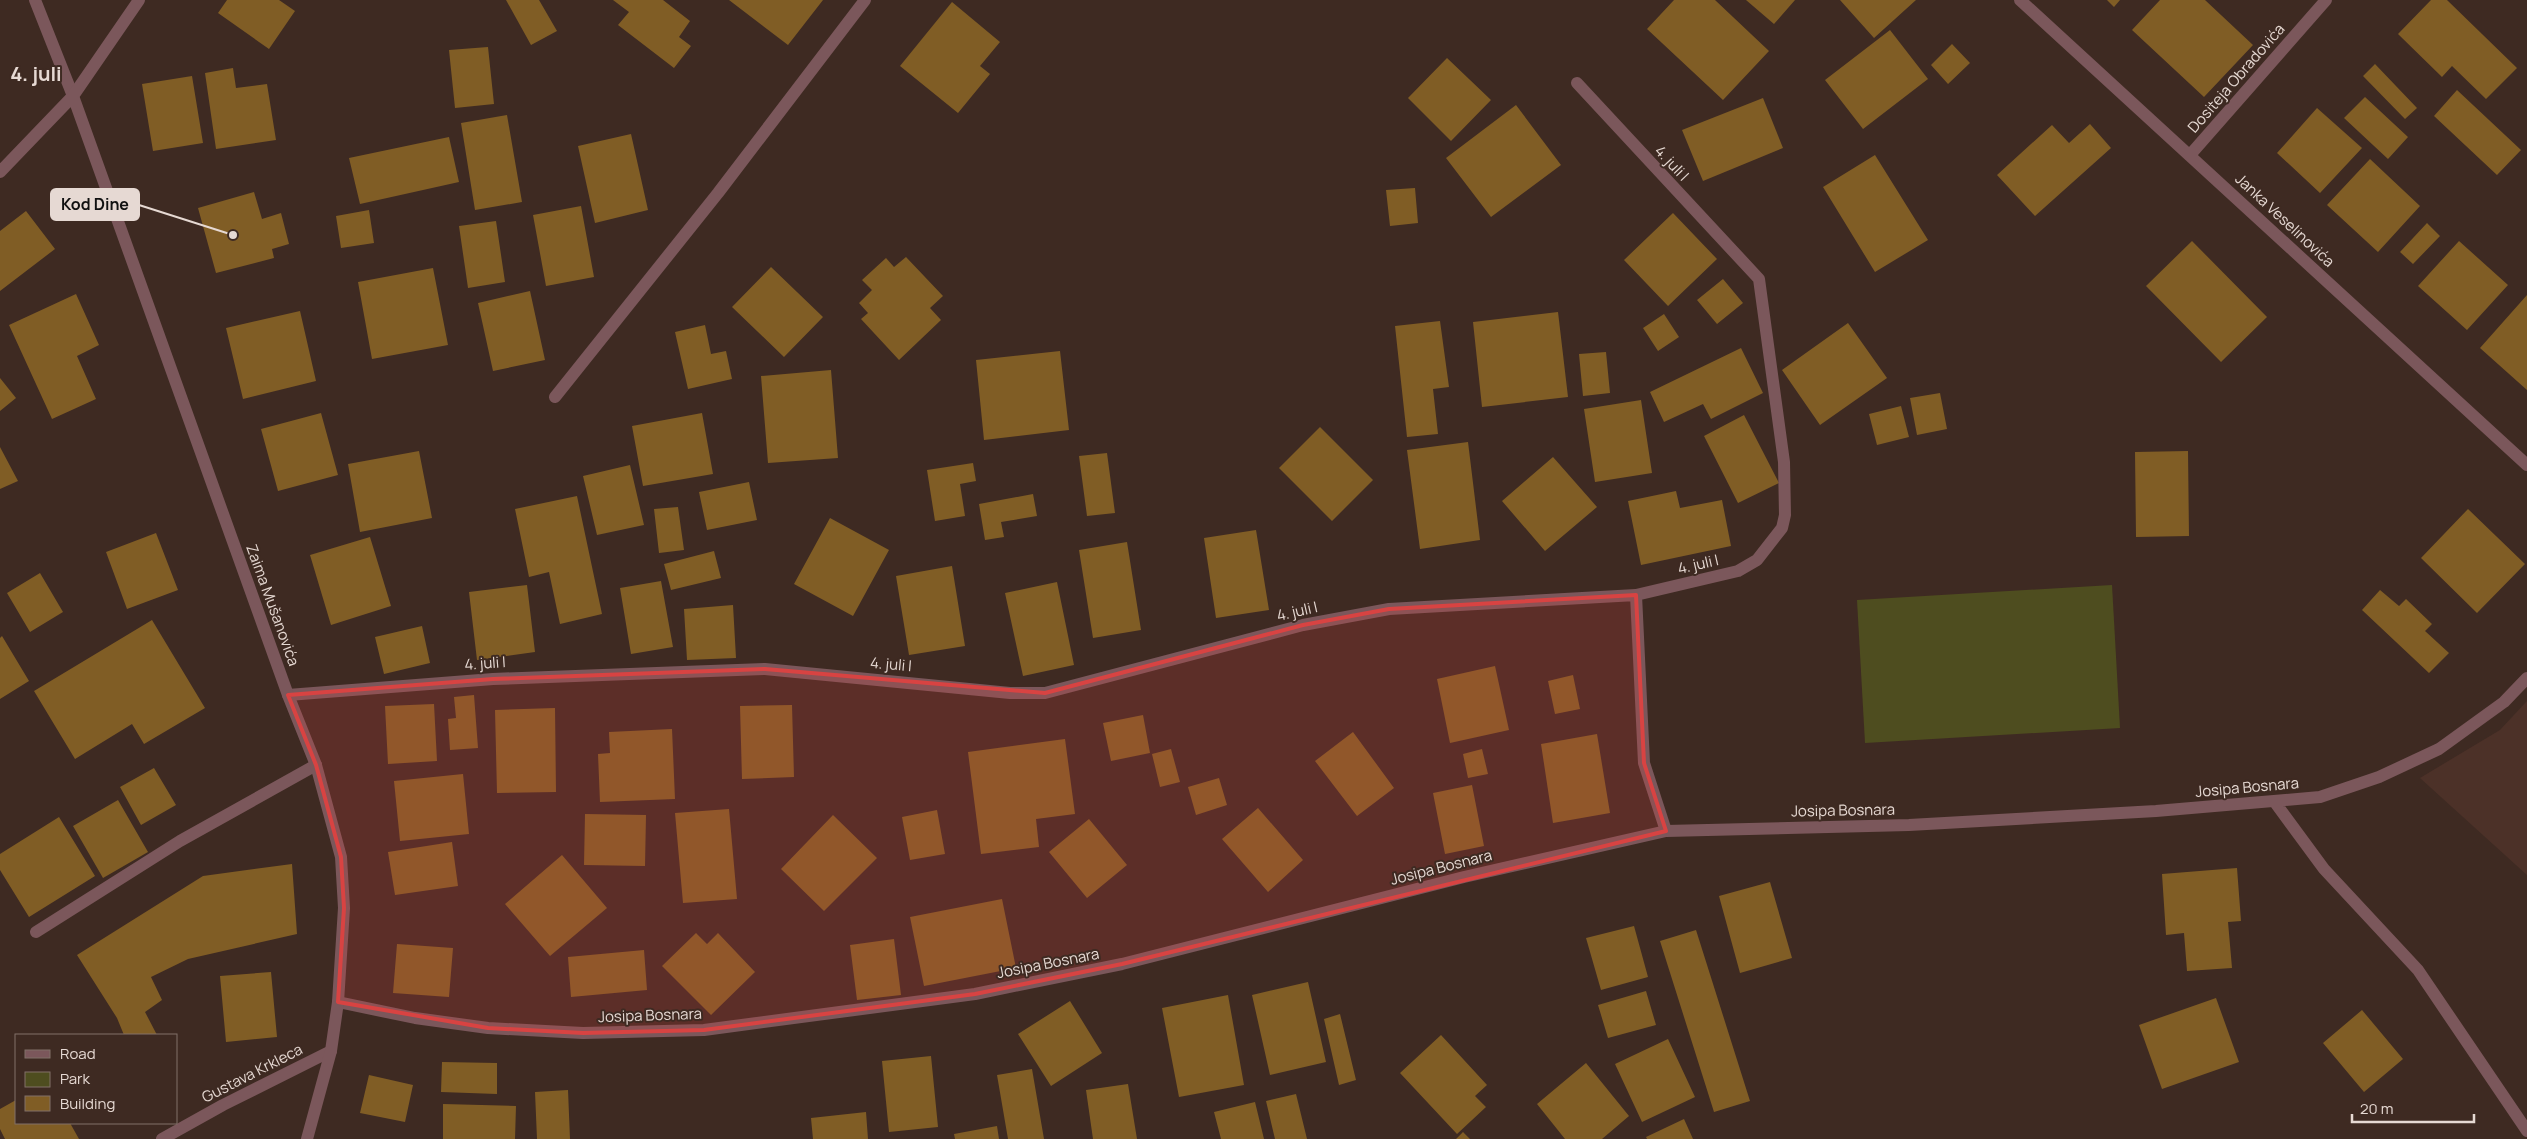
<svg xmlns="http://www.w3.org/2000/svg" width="2527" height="1139" viewBox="0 0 2527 1139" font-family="Manrope,sans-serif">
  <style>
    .built { fill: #4c3128 }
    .green { fill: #4e4d1f }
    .building { fill: #805d25 }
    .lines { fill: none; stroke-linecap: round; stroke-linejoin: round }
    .minor { stroke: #7b575b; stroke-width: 12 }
    .tertiary { stroke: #7b575b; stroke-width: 12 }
    .marked { fill: #d84342; fill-opacity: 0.2; stroke: #d84342; stroke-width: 4; stroke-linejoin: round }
    .labels { text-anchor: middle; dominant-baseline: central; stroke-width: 4; stroke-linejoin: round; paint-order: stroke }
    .street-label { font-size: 15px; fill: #e6d9d3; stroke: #3e2a22 }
    .district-label { font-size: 20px; font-weight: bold; fill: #e6d9d3; stroke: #3e2a22 }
    .leader { fill: none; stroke: #e6d9d3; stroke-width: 2 }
    .callout-dot { fill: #e6d9d3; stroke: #3e2a22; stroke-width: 2 }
    .callout { fill: #e6d9d3; stroke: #e6d9d3; stroke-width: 2 }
    .callout-label { font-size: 16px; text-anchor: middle; font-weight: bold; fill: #111 }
  </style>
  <rect width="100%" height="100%" fill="#3e2a22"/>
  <path class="built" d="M2527 701V875L2420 778 2500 730Z"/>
  <path class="green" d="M2112 585 2120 728 1865 743 1857 600Z"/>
  <path class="building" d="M227 0H279L295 11 269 49 218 13Z
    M506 0H539L557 31 531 45Z
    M613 0H663L690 21 679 37 691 46 674 68 618 25 629 12Z
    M729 0H823L788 45Z
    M1674 0H1715L1769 51 1723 100 1647 29Z
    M1746 0H1795L1774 24Z
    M1840 0H1916L1874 38Z
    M2107 0H2120L2114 7Z
    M2160 0H2205L2253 45 2204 97 2132 30Z
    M2431 0H2447L2517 68 2486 99 2452 66 2442 77 2398 34Z
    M952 2 1000 42 980 66 990 74 958 113 900 66Z
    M1890 30 1928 79 1863 129 1825 80Z
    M1952 44 1970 63 1948 84 1931 65Z
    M488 47 494 104 455 108 449 50Z
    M1447 58 1491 100 1451 141 1408 98Z
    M2375 64 2417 108 2405 119 2363 76Z
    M233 68 236 88 267 84 276 140 216 149 205 73Z
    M192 76 203 143 153 151 142 84Z
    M2457 90 2521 150 2497 175 2434 116Z
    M2365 97 2408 137 2388 159 2344 118Z
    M1763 98 1783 148 1703 181 1682 130Z
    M1516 105 1561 165 1491 217 1446 158Z
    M2317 108 2362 148 2320 193 2277 153Z
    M507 115 522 202 475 210 461 123Z
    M2090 124 2111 148 2035 216 1997 175 2052 125 2069 143Z
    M631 134 648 210 595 223 578 146Z
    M449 137 459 182 360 204 349 158Z
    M1875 155 1928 240 1875 272 1823 187Z
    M2370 159 2420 206 2378 252 2327 205Z
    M1415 188 1418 223 1390 226 1386 190Z
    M254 192 262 219 281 213 289 244 272 249 274 258 216 273 198 208Z
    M581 206 594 277 546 286 533 215Z
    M369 210 374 243 341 248 336 216Z
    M26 211 55 249 0 291V231Z
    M1673 213 1717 259 1668 306 1624 260Z
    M496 221 505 282 468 288 459 226Z
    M2427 223 2440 236 2413 264 2400 252Z
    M2192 241 2267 317 2221 362 2146 286Z
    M2459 241 2508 285 2467 330 2418 286Z
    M906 257 943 296 930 308 941 320 899 360 861 319 868 313 859 303 872 290 862 280 886 258 894 267Z
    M771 267 823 317 784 357 732 307Z
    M433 268 448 345 372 359 358 282Z
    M1723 279 1743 303 1717 324 1697 300Z
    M530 291 545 360 493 371 478 303Z
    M76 294 99 345 77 356 96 399 52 419 9 325Z
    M2527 295V390L2480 348Z
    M300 311 316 381 243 399 226 328Z
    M1558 312 1568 397 1482 407 1473 322Z
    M1664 314 1679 337 1658 351 1643 328Z
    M1440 321 1449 387 1433 389 1438 434 1407 437 1395 326Z
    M1848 323 1887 378 1820 425 1782 370Z
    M705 325 711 354 726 351 732 379 688 389 675 332Z
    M1741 348 1763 393 1711 419 1703 404 1664 422 1650 392Z
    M1060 351 1069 430 984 440 976 360Z
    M1606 352 1610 393 1583 396 1579 354Z
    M831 370 838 458 768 463 761 376Z
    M0 378 16 398 0 411Z
    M1940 393 1947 429 1917 435 1910 398Z
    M1641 400 1652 473 1595 482 1584 409Z
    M1901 406 1909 437 1877 445 1869 414Z
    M321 413 338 475 278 491 261 429Z
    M702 413 713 474 643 486 632 426Z
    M1744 415 1779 483 1738 503 1704 436Z
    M1320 427 1373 480 1332 521 1279 468Z
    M1468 442 1480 540 1420 549 1407 450Z
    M0 447 18 481 0 489Z
    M419 451 432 518 360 532 348 464Z
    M2188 451 2189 536 2136 537 2135 452Z
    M1107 453 1115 513 1087 516 1079 456Z
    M1553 457 1597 507 1545 551 1502 501Z
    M973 463 976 481 960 484 965 516 935 521 927 470Z
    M630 465 644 525 597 535 583 476Z
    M749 482 757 520 707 530 699 492Z
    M1676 491 1680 508 1722 500 1731 546 1641 565 1628 501Z
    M1033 494 1037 516 1001 522 1004 537 985 540 979 504Z
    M577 496 602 614 560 624 549 572 529 577 515 509Z
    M678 507 684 550 659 553 654 509Z
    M2468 509 2525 564 2477 613 2421 558Z
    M830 518 889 550 853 616 794 584Z
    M1256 530 1269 610 1216 618 1204 538Z
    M156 533 178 590 127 609 106 552Z
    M370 537 391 606 331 625 310 555Z
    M1127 542 1141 630 1093 638 1079 550Z
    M714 551 721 578 671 590 664 564Z
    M952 566 965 646 909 655 896 576Z
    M40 573 63 612 30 632 7 593Z
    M661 581 673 647 631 654 620 588Z
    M1057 582 1074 665 1023 676 1005 593Z
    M527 585 535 652 477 660 469 592Z
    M2380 590 2399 606 2406 599 2432 624 2425 631 2449 653 2429 673 2362 610Z
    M733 605 736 658 687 660 684 609Z
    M152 620 205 708 144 744 132 724 75 759 34 691Z
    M422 626 430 663 384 674 375 637Z
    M2 636 29 681 0 699V638Z
    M1495 666 1509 730 1450 743 1437 679Z
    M1573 675 1580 709 1555 714 1548 681Z
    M474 695 478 748 450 750 448 719 456 718 454 697Z
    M434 704 437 761 388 764 385 706Z
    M792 705 794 777 742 779 740 706Z
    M555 708 556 792 497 793 495 710Z
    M1143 715 1150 753 1111 761 1103 723Z
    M672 729 675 799 600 802 598 754 610 753 609 732Z
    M1353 732 1394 788 1357 816 1315 761Z
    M1597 734 1610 813 1553 823 1541 744Z
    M1065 739 1075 814 1036 819 1039 847 981 854 968 752Z
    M1171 749 1180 782 1160 787 1152 754Z
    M1482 749 1488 774 1468 778 1463 754Z
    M154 768 176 805 141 825 120 787Z
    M463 774 469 834 400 841 394 781Z
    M1219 778 1227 805 1196 815 1188 787Z
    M1472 785 1484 846 1445 854 1433 793Z
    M118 800 148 852 103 878 73 826Z
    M1258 808 1303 860 1268 892 1222 839Z
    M729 809 737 899 683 903 675 813Z
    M937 810 945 854 910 860 902 817Z
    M585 814 646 815 645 866 584 865Z
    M833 815 877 858 824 911 781 869Z
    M59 817 95 876 29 917 0 870V854Z
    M1089 819 1127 865 1087 898 1049 852Z
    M452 842 458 886 395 895 388 852Z
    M562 855 607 908 550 956 505 904Z
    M292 864 297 934 188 959 151 977 162 1000 145 1012 157 1035H124L117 1018 77 955 203 876Z
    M2237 868 2241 921 2228 922 2232 968 2187 971 2184 933 2166 935 2162 874Z
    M1770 882 1792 958 1740 973 1719 896Z
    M1002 899 1016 968 924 986 910 917Z
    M1634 926 1648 977 1601 990 1586 938Z
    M1696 930 1750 1101 1714 1112 1660 941Z
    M696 933 707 944 718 933 755 972 711 1015 662 966Z
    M894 939 901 995 857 1000 850 945Z
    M397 944 453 948 449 997 393 993Z
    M644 950 647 990 571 997 568 957Z
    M271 972 277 1037 226 1042 220 976Z
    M1308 982 1326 1062 1270 1075 1252 995Z
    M1646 991 1656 1025 1608 1038 1598 1005Z
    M1228 995 1244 1085 1179 1097 1162 1008Z
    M2216 998 2239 1062 2162 1089 2139 1025Z
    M1070 1001 1102 1053 1051 1086 1018 1034Z
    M2362 1010 2403 1059 2364 1092 2323 1043Z
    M1340 1014 1356 1080 1339 1085 1324 1019Z
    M1441 1035 1487 1085 1475 1096 1486 1107 1457 1134 1400 1073Z
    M1668 1039 1695 1097 1642 1122 1615 1064Z
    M931 1056 938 1127 889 1132 882 1061Z
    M442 1062 497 1063V1094L441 1092Z
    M1586 1063 1629 1116 1602 1139H1565L1537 1104Z
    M1032 1069 1044 1139H1008L997 1075Z
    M369 1075 413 1085 405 1122 360 1113Z
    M1128 1084 1137 1139H1093L1086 1090Z
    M568 1090 570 1139H537L535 1092Z
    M1296 1094 1307 1139H1275L1266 1101Z
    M16 1100V1123H70L79 1139H5L0 1129V1109Z
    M1255 1102 1264 1139H1221L1214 1112Z
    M443 1104 516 1106 515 1139H443Z
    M866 1112 868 1139H813L811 1118Z
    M1684 1119 1693 1139H1647L1646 1137Z
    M997 1126 999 1139H955L954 1134Z
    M1463 1132 1470 1139H1456Z"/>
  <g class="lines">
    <path class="minor" d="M35 0 73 96
      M2020 0 2527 465
      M2190 155 2326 0
      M555 397 718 193 865 0
      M1636 595 1644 763 1666 831
      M288 695 493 679 765 669 1010 693H1045L1303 625 1389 609 1636 595 1738 571 1757 560 1782 528 1785 515 1784 462 1759 279 1577 83
      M2274 801 2324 869 2418 970 2527 1131
      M36 932 180 841 316 765
      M338 1002 415 1018 488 1028 583 1033 704 1030 975 994 1122 964 1464 877 1666 831 1909 825 2156 811 2320 797 2379 777 2439 749 2504 702 2527 678
      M162 1139 223 1105 331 1051"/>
    <path class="tertiary" d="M73 96 288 695 316 765 341 857 344 908 338 1002 331 1051 307 1139
      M0 172 73 96 139 0"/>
  </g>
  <path class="marked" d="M1636 595 1644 763 1666 831 1122 964 975 994 704 1030 583 1033 488 1028 338 1002 344 908 341 857 316 765 288 695 493 679 765 669 1045 693 1303 625 1389 609Z"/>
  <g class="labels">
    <g class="street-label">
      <text transform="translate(2236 78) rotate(-49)">Dositeja Obradovića</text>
      <text transform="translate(1672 163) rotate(47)">4. juli I</text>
      <text transform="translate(2285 220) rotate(43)">Janka Veselinovića</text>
      <text transform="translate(1698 564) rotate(-13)">4. juli I</text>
      <text transform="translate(273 605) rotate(70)">Zaima Mušanovića</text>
      <text transform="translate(1297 611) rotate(-13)">4. juli I</text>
      <text transform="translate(485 663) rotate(-4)">4. juli I</text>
      <text transform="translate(891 664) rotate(5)">4. juli I</text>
      <text transform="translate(2247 787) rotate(-5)">Josipa Bosnara</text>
      <text transform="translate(1843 810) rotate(-1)">Josipa Bosnara</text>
      <text transform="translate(1441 867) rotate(-14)">Josipa Bosnara</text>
      <text transform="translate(1048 963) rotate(-11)">Josipa Bosnara</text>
      <text transform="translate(650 1015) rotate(-2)">Josipa Bosnara</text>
      <text transform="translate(252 1073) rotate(-27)">Gustava Krkleca</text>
    </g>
    <g class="district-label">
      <text x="36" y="73">4. juli</text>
    </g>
  </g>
  <path class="leader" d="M233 235L139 205"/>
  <circle class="callout-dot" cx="233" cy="235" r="5"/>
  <rect class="callout" x="51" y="189" width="88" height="31" rx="5"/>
  <g class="callout-label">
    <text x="95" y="210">Kod Dine</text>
  </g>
  <rect x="15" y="1034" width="162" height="90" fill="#3e2a22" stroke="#817069"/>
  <rect x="25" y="1050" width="25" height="8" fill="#7b575b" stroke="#817069"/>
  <text x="60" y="1059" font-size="15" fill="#e6d9d3">Road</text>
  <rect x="25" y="1072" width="25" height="15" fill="#4e4d1f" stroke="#817069"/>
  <text x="60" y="1084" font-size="15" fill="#e6d9d3">Park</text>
  <rect x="25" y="1096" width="25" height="15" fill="#805d25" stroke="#817069"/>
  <text x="60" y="1109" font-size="15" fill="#e6d9d3">Building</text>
  <path d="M2352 1114v8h122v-8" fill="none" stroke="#e6d9d3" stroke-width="2.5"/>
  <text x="2360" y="1114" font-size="15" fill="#e6d9d3" stroke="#3e2a22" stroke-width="4" paint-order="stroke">20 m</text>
</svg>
